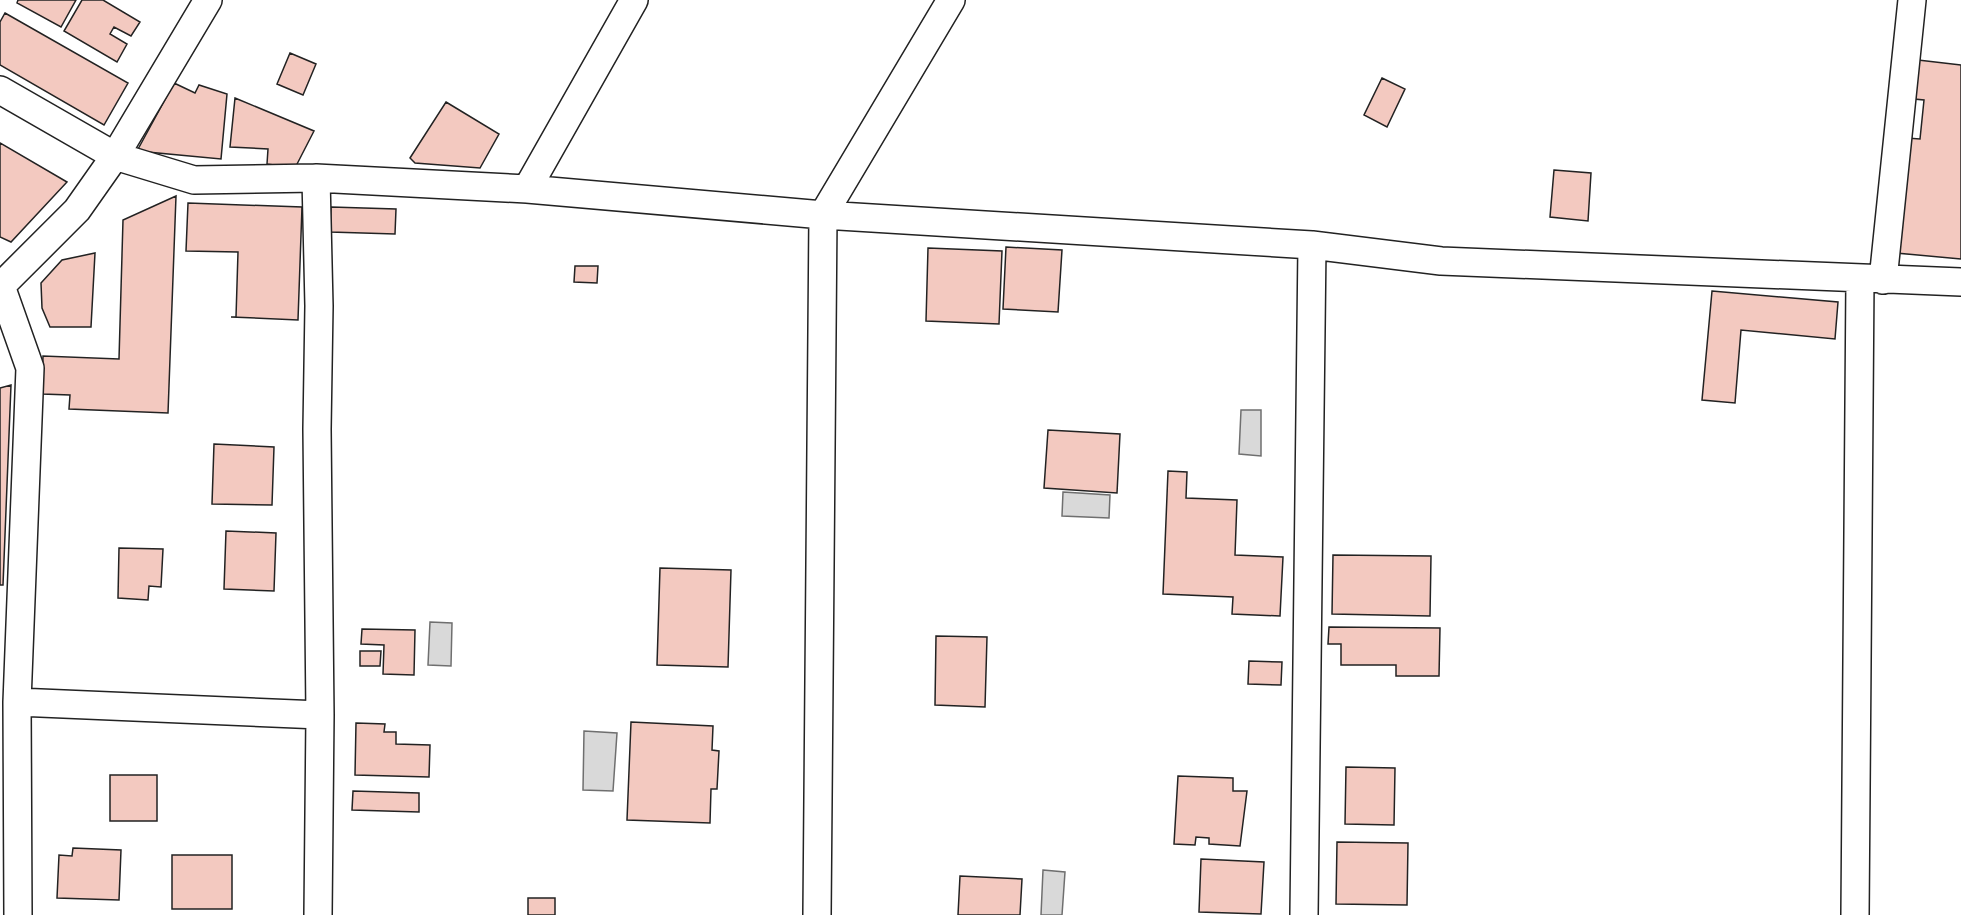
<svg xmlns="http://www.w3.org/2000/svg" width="1961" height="915" viewBox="0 0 1961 915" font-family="'Fira Sans',sans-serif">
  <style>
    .water { fill: #d9d9d9; stroke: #6f6f6f; stroke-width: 1.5 }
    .building { fill: #f3c9c0; stroke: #222; stroke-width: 1.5 }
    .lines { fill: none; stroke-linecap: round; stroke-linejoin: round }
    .street-casing { stroke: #222; stroke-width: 30 }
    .street { stroke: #fff; stroke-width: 27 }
  </style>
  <rect width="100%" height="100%" fill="#fff"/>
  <path class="water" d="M1241 410H1261V456L1239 454Z
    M1063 492 1110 495 1109 518 1062 516Z
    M430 622 452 623 451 666 428 665Z
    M584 731 617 733 613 791 583 790Z
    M1043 870 1065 872 1062 915H1041Z"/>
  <path class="building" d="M18 0H76L61 27 17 3Z
    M82 0H103L140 22 131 36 114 27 110 34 127 44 117 62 64 31Z
    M5 13 128 83 104 125 0 65V22Z
    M290 53 316 64 303 95 277 84Z
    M1918 60 1961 65V259L1896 253 1907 138 1920 139 1924 100 1914 99Z
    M1382 78 1405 89 1387 127 1364 115Z
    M174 83 195 93 199 85 227 94 221 159 137 151Z
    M235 98 314 131 295 168 267 164 268 149 230 147Z
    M446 102 499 134 480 168 415 163 410 158Z
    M0 143 67 182 11 242 0 237Z
    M1554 170 1591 173 1588 221 1550 217Z
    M176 196 168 413 69 409 70 395 42 394 43 356 119 359 123 220Z
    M188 203 302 207 298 320 231 317H236L238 252 186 251Z
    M331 207 396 209 395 234 330 232Z
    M1006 247 1062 250 1058 312 1003 309Z
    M928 248 1002 251 999 324 926 321Z
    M95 253 91 327H50L42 308 41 283 62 260Z
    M575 266H598L597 283 574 282Z
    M1712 291 1838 302 1835 339 1741 330 1735 403 1702 400Z
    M11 385 3 585H0V388Z
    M1048 430 1120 434 1117 493 1044 488Z
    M214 444 274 447 272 505 212 504Z
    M1168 471 1187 472 1186 498 1237 500 1235 555 1283 557 1280 616 1232 614 1233 597 1163 594Z
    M226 531 276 533 274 591 224 589Z
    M119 548 163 549 161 587 149 586 148 600 118 598Z
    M1333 555 1431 556 1430 616 1332 614Z
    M660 568 731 570 728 667 657 665Z
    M1329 627 1440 628 1439 676H1396V665H1341V644H1328Z
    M362 629 415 630 414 675 383 674 384 645 361 644Z
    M936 636 987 637 985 707 935 705Z
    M360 651H381L380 666H360Z
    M1249 661 1282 662 1281 685 1248 684Z
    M631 722 713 726 712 750 719 751 717 789H711L710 823 627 820Z
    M356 723 385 724 384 732H396V744L430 745 429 777 355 775Z
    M1346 767 1395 768 1394 825 1345 824Z
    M110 775H157V821H110Z
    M1178 776 1233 778V791H1247L1240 846 1209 844V838L1196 837 1195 845 1174 844Z
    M353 791 419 793V812L352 810Z
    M1337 842 1408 843 1407 905 1336 904Z
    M73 848 121 850 119 900 57 898 59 855 72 856Z
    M172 855H232V909H172Z
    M1201 859 1264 862 1261 914 1199 912Z
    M960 876 1022 879 1020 915H958Z
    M528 898H555V915H528Z"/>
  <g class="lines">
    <defs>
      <path id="street" d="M0 90 115 156 208 0
        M316 178 319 306 317 429 320 715 318 915
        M527 189 634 0
        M1883 280 1912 0
        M1 286 30 368 17 702 18 915
        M0 287 77 210 115 156 194 180 316 178 527 189 823 215 1312 245 1441 261 1961 282
        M17 702 320 715
        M817 915 823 215 951 0
        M1304 915 1312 245
        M1855 915 1860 279"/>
    </defs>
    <use href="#street" class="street-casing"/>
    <use href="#street" class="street"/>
  </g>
</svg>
